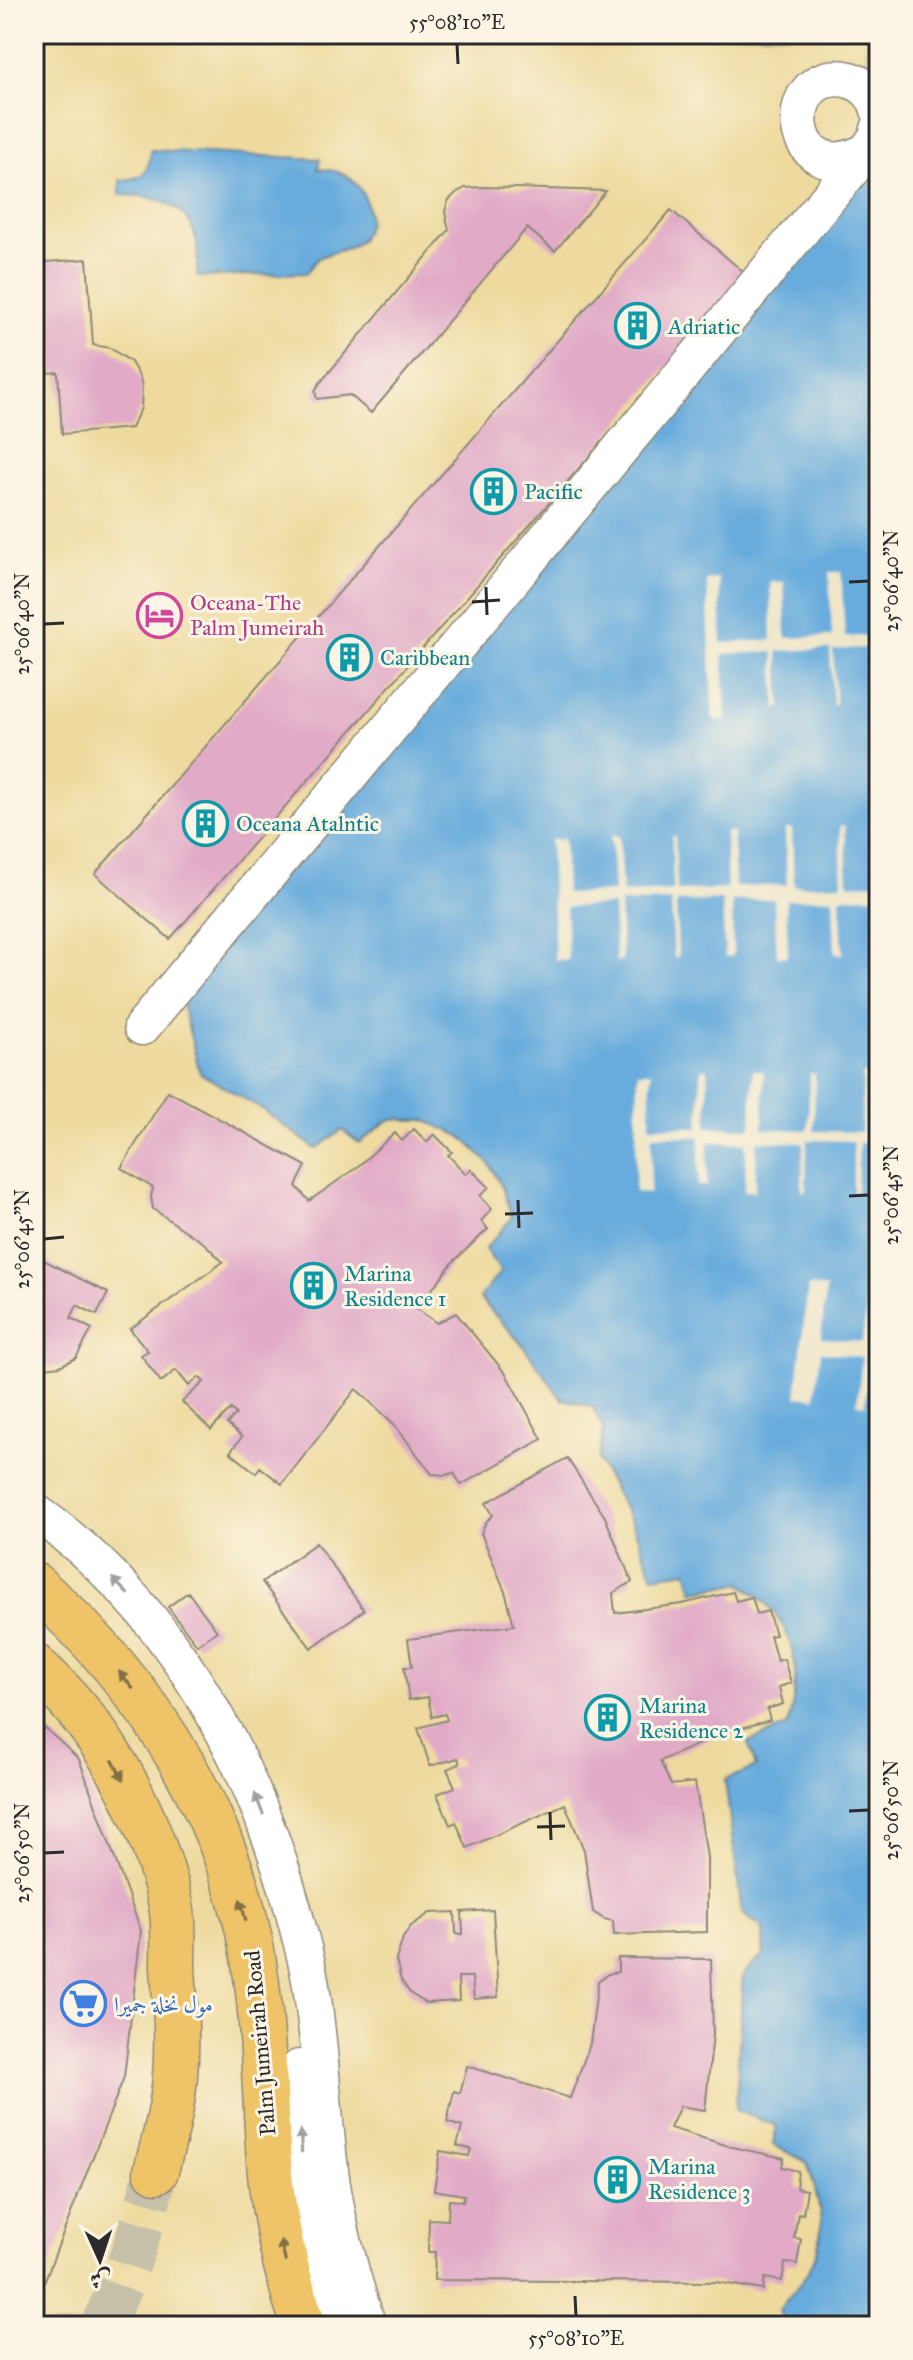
<svg xmlns="http://www.w3.org/2000/svg" width="913" height="2360" viewBox="0 0 913 2360" font-family="'IM FELL Great Primer',Amiri,serif">
  <style>
    .sand { fill: #eeda9e; stroke: #8c8264; stroke-width: 2 }
    .water { fill: #67acdd; stroke: #496c84; stroke-width: 2 }
    .pier { fill: #efe6c9 }
    .building { fill: #e1aac7 }
    .lines { fill: none; stroke-linecap: round; stroke-linejoin: round }
    .major-tunnel { stroke: #c8c1a9; stroke-width: 44; stroke-dasharray: 44 22; stroke-linecap: butt }
    .minor-casing { stroke: #8d887a; stroke-width: 39 }
    .major-casing { stroke: #8d887a; stroke-width: 47 }
    .minor { stroke: #fff; stroke-width: 36 }
    .major { stroke: #efc469; stroke-width: 44 }
    .rail-casing { stroke: #2b2b2b; stroke-width: 9 }
    .rail { stroke: #fcf5e5; stroke-width: 6; stroke-dasharray: 18; stroke-linecap: butt }
    .oneway { fill: #a0a0a0 }
    .oneway2 { fill: #837047 }
    .ticks { fill: none; stroke: #2b2b2b; stroke-width: 3 }
    .labels { text-anchor: middle; dominant-baseline: central; stroke-width: 6; stroke-linejoin: round; paint-order: stroke }
    .culture-label { font-size: 22px; fill: #0d838f; stroke: #fcf5e5; text-anchor: start }
    .hotel-label { font-size: 22px; fill: #b23c85; stroke: #fcf5e5; text-anchor: start }
    .shop-label { font-size: 22px; fill: #366cbe; stroke: #fcf5e5; text-anchor: start }
    .street-label { font-size: 22px; fill: #2b2b2b; stroke: #fcf5e5 }
    .neatline { fill: none; stroke: #2b2b2b; stroke-width: 3 }
    .ticks-label { font-size: 20px; text-anchor: middle; fill: #2b2b2b }
  </style>
  <rect width="100%" height="100%" fill="#fcf5e5"/>
  <filter id="ink" filterUnits="userSpaceOnUse"><feTurbulence type="fractalNoise" baseFrequency=".0125" numOctaves="2"/><feDisplacementMap in="SourceGraphic" scale="16" xChannelSelector="R" yChannelSelector="G"/><feConvolveMatrix kernelMatrix="1 2 1 2 8 2 1 2 1" color-interpolation-filters="sRGB"/></filter>
  <filter id="wash" filterUnits="userSpaceOnUse"><feTurbulence type="fractalNoise" baseFrequency=".006" numOctaves="4" result="noise"/><feDisplacementMap in="SourceGraphic" scale="32" xChannelSelector="R" yChannelSelector="G"/><feGaussianBlur stdDeviation="1.8" result="paint"/><feColorMatrix in="noise" values="0 0 0 0 0 0 0 0 0 0 0 0 0 0 0 0 0 1.4 0 .05"/><feComposite in="paint" operator="in"/></filter>
  <g filter="url(#wash)">
    <rect width="100%" height="100%" fill="#efe6c9"/>
    <path class="sand" d="M34 34H868L867 60 879 101 262 1109 316 1149 342 1130 359 1143 390 1119 424 1120 461 1136 489 1163 503 1189 512 1218 486 1249 501 1271 480 1299 522 1344 592 1406 604 1429 598 1460 632 1522 653 1576 687 1571 694 1591 740 1583C748 1589 758 1594 765 1602 800 1638 800 1680 788 1726L749 1742 756 1767 735 1854 742 1913 763 1928 764 1955 743 1975 736 2110 777 2126 773 2145 807 2162C820 2203 831 2235 806 2275 798 2287 788 2298 780 2310L784 2324 787 2326H34Z"/>
    <path class="water" d="M879 133V2326H787L784 2324 779 2310C788 2298 798 2287 806 2275 831 2236 820 2203 807 2162L773 2145 777 2126 736 2110 743 1975 764 1954 763 1928 742 1913 725 1780 756 1767 748 1742 788 1726C800 1680 800 1638 765 1602 758 1594 748 1589 740 1583L693 1591 687 1571 653 1576 632 1522 598 1460 604 1429 592 1406 562 1399 522 1344 480 1298 501 1271 485 1249 512 1218 503 1189 489 1163 461 1136 424 1120 390 1119 359 1143 342 1130 316 1149 262 1109 200 1073 175 977Z
      M151 150 320 159 318 169C327 170 336 170 343 174 366 185 377 219 360 240 349 252 332 250 319 258 314 261 311 267 307 273L197 277C197 265 199 251 196 239 189 204 151 194 120 195V180C144 179 149 173 151 150Z"/>
    <path class="pier" d="M829 572H841L845 637 879 635V647L833 650 836 705H833L830 649 778 651 781 708H776L774 652 723 654 726 720H713L707 580 719 579 722 643 772 640 770 582H784L786 638 832 636Z
      M840 825 845 826 848 884 879 883V896L840 897 843 954H835L833 898 786 900 788 956H777L774 899 732 901 733 956 725 957 722 900 676 902 678 957H674L671 901 620 903 622 961 616 962 613 905 566 907 568 960H555L550 840 564 839 566 894 614 892 611 836H619L622 893 673 891 672 836H675L677 891 727 889 725 832H733L735 887 787 885 785 829H792L794 886 842 884Z
      M701 1069H708L707 1127 751 1128 753 1070 764 1071 763 1129 808 1130 810 1074H815L814 1131 861 1132 863 1074H872L870 1131 879 1132V1143H859L857 1191 853 1192V1141L807 1140 806 1191H802L803 1143 757 1141 755 1191H745L746 1143 708 1142 707 1186H698L700 1137 652 1135 650 1193 635 1192 638 1072H651L650 1126 699 1127Z
      M808 1286 826 1288 821 1338 862 1342 868 1295 877 1296 872 1344 879 1345V1358H870L865 1405 857 1404 862 1357 821 1352 815 1398 796 1396Z"/>
    <g id="blocks">
      <path class="building" d="M483 187 606 191 555 251 527 228 371 413 350 395 317 399 315 391 319 384 449 230 445 212 448 201 456 193 465 188Z
        M671 210 747 275 170 939 95 874Z
        M87 259 93 345 110 348 131 362 140 378 142 387 141 408 131 428 62 434 58 372 34 374V263Z
        M168 1091 306 1166 296 1186 309 1201 356 1168 395 1133 402 1141 414 1129 427 1142 434 1134 452 1152 448 1155 466 1174 471 1169 489 1187 480 1196 492 1209 481 1221 488 1229 453 1262 417 1309 437 1323 456 1313 506 1374 542 1439 461 1485 454 1473 445 1475 432 1474 394 1424 356 1389 282 1484 260 1467 256 1473 230 1452 242 1437 227 1424 236 1414 231 1409 211 1430 182 1402 204 1382 199 1377 189 1386 176 1370 161 1382 141 1355 148 1351 130 1329 223 1262 205 1244 153 1209 151 1197 153 1188 121 1168Z
        M34 1255 108 1293 97 1315 77 1305 71 1318 92 1329 76 1358 60 1366 44 1368 34 1365 36 1291Z
        M567 1458 605 1517 632 1582 613 1593 615 1613 682 1604 733 1592 736 1601 752 1597 757 1614 768 1611 775 1635 770 1636 777 1661 784 1659 791 1683 779 1687 783 1704 767 1709 770 1720 724 1733 660 1761 671 1785 695 1782 707 1857V1932L614 1935 613 1921 604 1919 593 1912 584 1850 565 1804 467 1848 456 1822 450 1825 437 1794 455 1787 447 1769 460 1764 458 1758 430 1766 418 1728 447 1720 445 1714 432 1717 428 1697 409 1700 404 1667H412L408 1639 514 1625 505 1591 481 1533 486 1522 493 1515 486 1503Z
        M316 1543 364 1610 311 1648 262 1582Z
        M188 1592 217 1631 197 1645 168 1607Z
        M34 1718 79 1759 141 1931 124 2077 41 2290 34 2284Z
        M493 1910 498 1997 474 1999 472 1977H458L459 2001 425 2003 410 1993 401 1980 396 1960 403 1938 411 1926 430 1913 455 1912 456 1934H463L462 1912Z
        M618 1958 711 1959 713 2034 705 2110 680 2106 670 2128 732 2147 784 2158 782 2167 798 2171 796 2188 807 2190 803 2214 798 2213 794 2238 801 2239 797 2264 785 2263 782 2281 765 2278 763 2290 716 2282 434 2280 435 2252H428L429 2219 448 2220 449 2200 463 2201 464 2195 434 2190 440 2151 469 2156 471 2149 457 2146 462 2127 447 2122 454 2091 460 2093 467 2066 570 2098 590 2044 598 1981 608 1974 618 1972Z"/>
    </g>
  </g>
  <g filter="url(#ink)">
    <use href="#blocks" fill-opacity="0" stroke="#8d887a" stroke-width="2"/>
    <g class="lines">
      <path class="major-tunnel" d="M102 2326C127 2276 143 2225 156 2171"/>
      <defs>
        <path id="minor" d="M867 151C784 196 776 62 850 80 864 84 876 96 879 110
          M142 1027 867 151 877 137 879 129
          M34 1511C168 1604 251 1755 293 1909 299 1933 306 1956 310 1980 322 2048 322 2117 332 2185 340 2234 352 2280 368 2326
          M299 2068C302 2162 307 2236 339 2326"/>
        <path id="major" d="M34 1585C152 1687 238 1828 257 1984 266 2050 264 2118 271 2184 277 2232 288 2280 304 2326
          M34 1666C102 1724 149 1813 170 1900 175 1920 173 1945 173 1966 175 2003 178 2039 175 2076 173 2108 164 2140 156 2171"/>
      </defs>
      <use href="#minor" class="minor-casing"/>
      <use href="#major" class="major-casing"/>
      <use href="#minor" class="minor"/>
      <use href="#major" class="major"/>
      <defs>
        <path id="rail" d="M34 2315 49 2326"/>
      </defs>
      <use href="#rail" class="rail-casing"/>
      <use href="#rail" class="rail"/>
    </g>
    <defs><path id="oneway-solid" d="M-6-.8H1V-3.2L6.5 0L1 3.2V.8H-6Z" transform="scale(2)"/></defs>
    <g class="oneway">
      <use href="#oneway-solid" transform="translate(120 1586) rotate(-134)"/>
      <use href="#oneway-solid" transform="translate(259 1804) rotate(-112)"/>
      <use href="#oneway-solid" transform="translate(301 2141) rotate(-93)"/>
    </g>
    <g class="oneway2">
      <use href="#oneway-solid" transform="translate(126 1680) rotate(-129)"/>
      <use href="#oneway-solid" transform="translate(118 1770) rotate(61)"/>
      <use href="#oneway-solid" transform="translate(243 1910) rotate(-105)"/>
      <use href="#oneway-solid" transform="translate(283 2251) rotate(-102)"/>
    </g>
  </g>
  <path class="ticks" d="M457 44 458 64M849 582 869 581M486 587 487 615M472 602 500 600M44 624 64 623M849 1196 869 1195M518 1200 519 1228M505 1214 533 1213M44 1239 64 1237M849 1811 869 1810M550 1812 551 1840M537 1827 565 1826M44 1853 64 1852M575 2296 576 2316"/>
  <defs>
    <symbol id="building-ring" viewBox="-11 -11 22 22"><circle r="9.5" fill="#fcf5e5" stroke="#0f9aa8" stroke-width="1.5"/><path d="M-4-6H4V6H1V3H-1V6H-4ZM-2.5-4.3h1.7v1.8h-1.7ZM.8-4.3h1.7v1.8H.8ZM-2.5-1h1.7V.8h-1.7ZM.8-1h1.7V.8H.8Z" fill="#0f9aa8"/></symbol>
    <symbol id="hotel-ring" viewBox="-11 -11 22 22"><circle r="9.5" fill="#fcf5e5" stroke="#d1479c" stroke-width="1.5"/><path d="M-6-4.5h1.5V1H6V5H4.5V3h-9V5H-6ZM-4 0a1.8 1.8 0 1 1 3.6 0ZM.5 0V-2.5h3Q6-2.5 6 0Z" fill="#d1479c"/></symbol>
    <symbol id="supermarket-ring" viewBox="-11 -11 22 22"><circle r="9.5" fill="#fcf5e5" stroke="#3f7fe0" stroke-width="1.5"/><path d="M-6-5.5h2.5l.6 2H6L4.5 2H-2.5L-4.4-4H-6ZM-1.5 3.2a1.3 1.3 0 1 0 .1 0ZM3 3.2a1.3 1.3 0 1 0 .1 0Z" fill="#3f7fe0"/></symbol>
  </defs>
  <g fill-rule="evenodd">
    <use href="#building-ring" x="612" y="300" width="51" height="51"/>
    <use href="#building-ring" x="468" y="466" width="51" height="51"/>
    <use href="#hotel-ring" x="134" y="590" width="51" height="51"/>
    <use href="#building-ring" x="324" y="632" width="51" height="51"/>
    <use href="#building-ring" x="180" y="798" width="51" height="51"/>
    <use href="#building-ring" x="288" y="1260" width="51" height="51"/>
    <use href="#building-ring" x="582" y="1692" width="51" height="51"/>
    <use href="#supermarket-ring" x="58" y="1978" width="51" height="51"/>
    <use href="#building-ring" x="592" y="2154" width="51" height="51"/>
  </g>
  <g class="labels">
    <g class="culture-label">
      <text x="668" y="326">Adriatic</text>
      <text x="524" y="491">Pacific</text>
      <text x="380" y="657">Caribbean</text>
      <text x="236" y="823">Oceana Atalntic</text>
      <text x="344" y="1273">Marina<tspan x="344" dy="25">Residence 1</tspan></text>
      <text x="639" y="1705">Marina<tspan x="639" dy="25">Residence 2</tspan></text>
      <text x="648" y="2166">Marina<tspan x="648" dy="25">Residence 3</tspan></text>
    </g>
    <g class="hotel-label">
      <text x="190" y="602">Oceana-The<tspan x="190" dy="25">Palm Jumeirah</tspan></text>
    </g>
    <g class="shop-label">
      <text x="114" y="2004">مول نخلة جميرا</text>
    </g>
    <g class="street-label">
      <text transform="translate(260 2043) rotate(-95)">Palm Jumeirah Road</text>
    </g>
  </g>
  <rect width="913" height="2360" fill="none" stroke="#fcf5e5" stroke-width="88"/>
  <g transform="translate(100 2260) rotate(177)" stroke="#fcf5e5" stroke-width="6" paint-order="stroke">
  <path d="M0-6L14 30L0 20L-14 30Z" fill="#2b2b2b"/>
  <text y="-12" font-size="22" font-weight="bold" text-anchor="middle" fill="#2b2b2b">ش</text>
  </g>
  <rect x="44" y="44" width="825" height="2272" class="neatline"/>
  <g class="ticks-label">
    <text x="457" y="29">55°08'10"E</text>
    <text transform="translate(891 581) rotate(-90)" y="7">25°06'40"N</text>
    <text transform="translate(22 624) rotate(-90)" y="7">25°06'40"N</text>
    <text transform="translate(891 1195) rotate(-90)" y="7">25°06'45"N</text>
    <text transform="translate(22 1239) rotate(-90)" y="7">25°06'45"N</text>
    <text transform="translate(891 1810) rotate(-90)" y="7">25°06'50"N</text>
    <text transform="translate(22 1853) rotate(-90)" y="7">25°06'50"N</text>
    <text x="576" y="2345">55°08'10"E</text>
  </g>
</svg>
